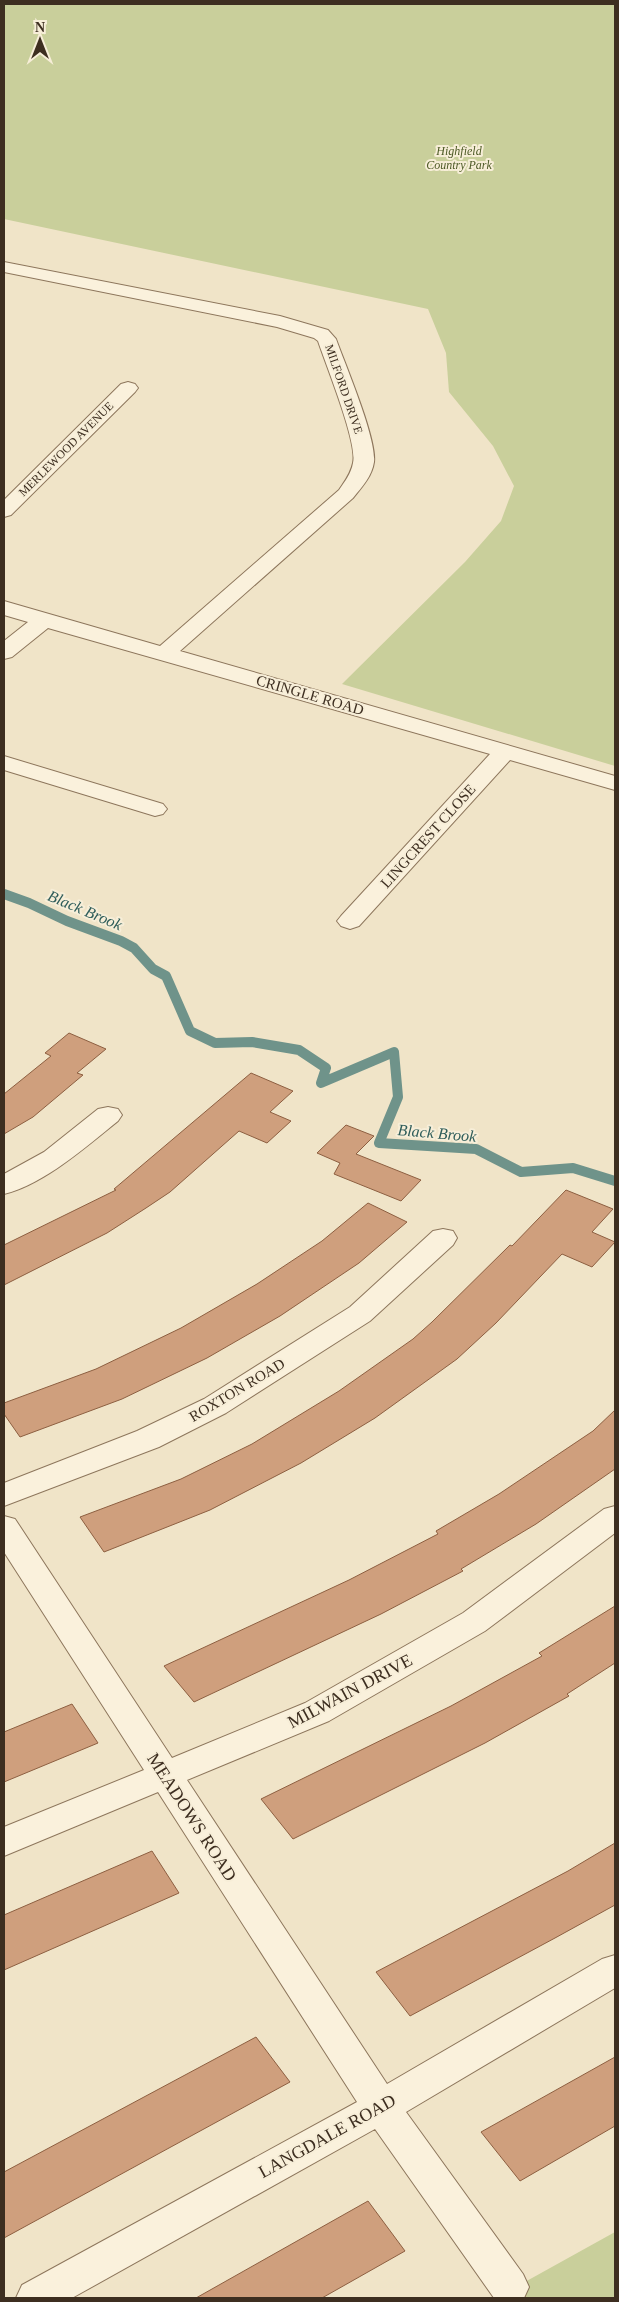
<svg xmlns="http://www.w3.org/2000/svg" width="619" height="2302" viewBox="0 0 619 2302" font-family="'Times New Roman',serif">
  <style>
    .green { fill: #c9cf9b }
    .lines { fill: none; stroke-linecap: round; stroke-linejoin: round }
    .stream { stroke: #6f938a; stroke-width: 10 }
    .building { fill: #cf9f7d; stroke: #8d5f41 }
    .minor-casing { stroke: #8d765c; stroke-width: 2 }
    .minor { fill: #faf1dc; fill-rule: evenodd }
    .labels { text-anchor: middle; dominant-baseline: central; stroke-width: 4; stroke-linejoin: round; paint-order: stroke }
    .far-park-label { font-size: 12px; font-style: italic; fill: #4d5a26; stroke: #f7eed8 }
    .far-street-label { font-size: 12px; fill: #3d2e20; stroke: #f7eed8 }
    .street-label { font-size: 15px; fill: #3d2e20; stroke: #f7eed8 }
    .water-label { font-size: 16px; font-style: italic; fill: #2f5d5a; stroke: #f7eed8 }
    .near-street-label { font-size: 18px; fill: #3d2e20; stroke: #f7eed8 }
  </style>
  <rect width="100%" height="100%" fill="#f0e4c8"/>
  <path class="green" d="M4 4H615V766L342 684 465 562 501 521 514 486 493 446 449 392 446 353 428 309 4 219Z
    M615 2232V2298H496Z"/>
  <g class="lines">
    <path class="stream" d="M4 894 29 903 67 921 121 941 134 948 153 969 166 976 190 1031 215 1043 252 1042 299 1050 326 1068 321 1083 394 1052 398 1097 379 1143 476 1149 521 1172 573 1168 615 1181"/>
  </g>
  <path class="building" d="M69 1033 106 1049 77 1073 83 1075 33 1117 4 1134V1094L51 1056 45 1053Z
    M251 1073 293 1091 270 1112 291 1121 267 1143 239 1131 170 1192 146 1208 107 1233 4 1285V1245L116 1190 114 1189Z
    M346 1125 374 1136 356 1154 421 1180 401 1201 334 1174 340 1163 317 1153Z
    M566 1190 613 1209 592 1232 615 1242 592 1267 562 1254 496 1323 457 1359 375 1418 301 1463 210 1510 104 1552 80 1517 181 1479 252 1444 339 1391 413 1339 432 1322 510 1245 512 1246Z
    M368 1203 407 1222 359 1263 280 1316 207 1358 122 1399 20 1437 4 1414V1403L96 1369 181 1328 257 1284 322 1241Z
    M615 1410V1469L536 1524 461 1569 463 1571 381 1614 194 1702 164 1666 349 1580 438 1534 436 1531 499 1494 593 1431Z
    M615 1606V1663L567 1694 569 1696 485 1743 293 1839 261 1799 451 1706 542 1656 539 1653Z
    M72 1704 98 1743 4 1782V1732Z
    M615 1843V1905L555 1938 410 2016 376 1972 568 1871Z
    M152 1851 179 1893 4 1970V1915Z
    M256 2037 290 2082 4 2238V2172Z
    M615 2057V2126L520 2181 481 2132Z
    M368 2201 405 2251 322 2298H196Z"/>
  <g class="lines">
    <defs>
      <path id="minor" d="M4 262 280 316 328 330 336 339C345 364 377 439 374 462 372 476 362 487 353 498L180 651 615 776V790L510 760 359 926 350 929 341 926 337 921 341 916 490 754 48 628 12 657 4 659V641L28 622 4 615V601L160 646 339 490C345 481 351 474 353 463 358 443 326 365 318 341L314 338 277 327 4 272Z
        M128 382 135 384 138 388 135 392 11 515 4 517V500L121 384Z
        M4 756 163 804 167 809 163 814 155 816 4 770Z
        M108 1107 118 1109 122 1115 118 1121C87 1146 43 1185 4 1194V1174L44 1152 98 1109Z
        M443 1229 453 1231 457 1238 453 1245 370 1321 226 1413 159 1447 4 1506V1483L137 1431 204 1399 350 1307 433 1231Z
        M615 1506V1533L485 1631 329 1721 187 1780 387 2084 602 1959 615 1955V1988L406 2112 523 2274 529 2287 524 2298H494L375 2129 72 2298H16L22 2285 357 2102 158 1792 4 1856V1827L144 1770 4 1552V1516L15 1519 172 1758 305 1703 463 1613 604 1509Z"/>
    </defs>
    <use href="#minor" class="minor-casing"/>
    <use href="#minor" class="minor"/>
  </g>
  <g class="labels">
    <g class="far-park-label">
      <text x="459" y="151">Highfield<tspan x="459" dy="14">Country Park</tspan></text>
    </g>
    <g class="far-street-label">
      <text transform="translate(344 389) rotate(71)">MILFORD DRIVE</text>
      <text transform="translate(66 449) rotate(-45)">MERLEWOOD AVENUE</text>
    </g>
    <g class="street-label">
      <text transform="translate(310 695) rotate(16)">CRINGLE ROAD</text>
      <text transform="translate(428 836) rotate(-48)">LINGCREST CLOSE</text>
      <text transform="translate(237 1390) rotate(-31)">ROXTON ROAD</text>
    </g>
    <g class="water-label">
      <text transform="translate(85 910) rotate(23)">Black Brook</text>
      <text transform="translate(437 1133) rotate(5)">Black Brook</text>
    </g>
    <g class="near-street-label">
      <text transform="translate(350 1691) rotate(-28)">MILWAIN DRIVE</text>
      <text transform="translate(192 1817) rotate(57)">MEADOWS ROAD</text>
      <text transform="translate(327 2136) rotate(-29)">LANGDALE ROAD</text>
    </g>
  </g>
  <rect width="619" height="2302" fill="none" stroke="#3d2e20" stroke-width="10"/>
  <g transform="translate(40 40)" stroke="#f7eed8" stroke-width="4" paint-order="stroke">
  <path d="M0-4L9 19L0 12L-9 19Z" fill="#3d2e20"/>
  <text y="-8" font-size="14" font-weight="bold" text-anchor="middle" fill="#3d2e20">N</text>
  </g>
</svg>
